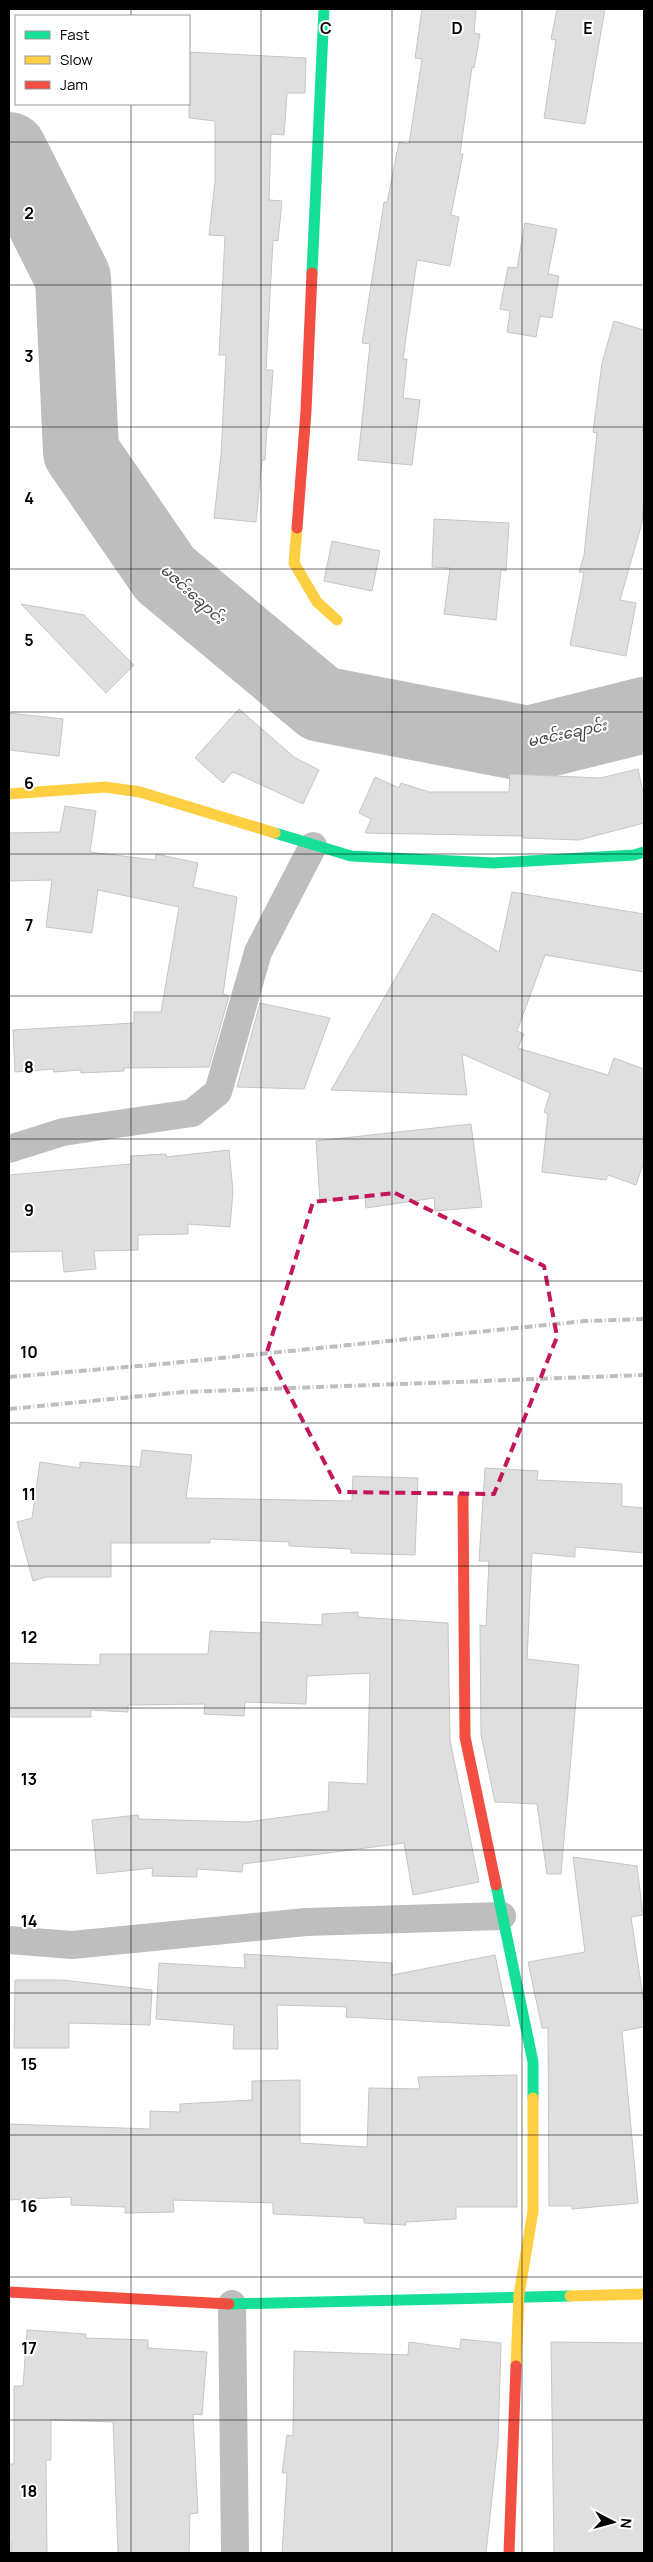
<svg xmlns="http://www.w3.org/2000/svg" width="653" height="2562" viewBox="0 0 653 2562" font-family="Manrope,'Noto Sans Myanmar',sans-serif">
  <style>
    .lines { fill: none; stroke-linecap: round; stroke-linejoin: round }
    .river { stroke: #bebebe; stroke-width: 76 }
    .building { fill: #dfdfdf; stroke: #c6c6c6 }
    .street { stroke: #bebebe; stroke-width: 28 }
    .fast { stroke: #16e098; stroke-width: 11 }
    .slow { stroke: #ffcf43; stroke-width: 11 }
    .jam { stroke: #f24e42; stroke-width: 11 }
    .rail { stroke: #bebebe; stroke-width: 4; stroke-dasharray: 8 2.5 1 2.5; stroke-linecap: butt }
    .marked { fill: none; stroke: #c2185b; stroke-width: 4; stroke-dasharray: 10 6; stroke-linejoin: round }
    .grid { fill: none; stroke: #000; stroke-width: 1; stroke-opacity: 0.55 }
    .labels { text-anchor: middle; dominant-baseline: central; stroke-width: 4; stroke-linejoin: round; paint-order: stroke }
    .water-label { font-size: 15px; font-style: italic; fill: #434343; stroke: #fff }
    .grid-label { font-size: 16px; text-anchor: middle; font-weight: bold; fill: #000; stroke: #fff; stroke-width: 4; stroke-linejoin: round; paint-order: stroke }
  </style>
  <rect width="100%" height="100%" fill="#fff"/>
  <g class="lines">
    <path class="river" d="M9 150 73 278 81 452 165 574 321 704 528 744 644 715"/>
  </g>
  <path class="building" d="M422 9H476L474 33 480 34 474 68 472 67 460 154H463L451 215 459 217 450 266 417 260 403 359H407L403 398 420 400 412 465 358 460 370 344 362 343 384 202 387 203 399 142 409 144 422 59 415 58Z
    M557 9H605L585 124 544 118 556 40 551 39Z
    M189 52 306 58 305 93H287L284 135 271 134 269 200 282 201 278 241 273 240 266 370H273L269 427H267L265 460H262L256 522 214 518 221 455 226 355H219L225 236 209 235 215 181V121L189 118Z
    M525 223 557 229 548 274 559 276 552 318 540 316 536 337 507 332 510 311 500 309 508 267 517 268Z
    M614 321 644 330V498L642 523 620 600 636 603 626 656 570 645 584 573 579 572 584 555 597 433 593 432 602 363Z
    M434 519 509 523 506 571 501 570 496 620 444 614 450 568 432 567Z
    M332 541 380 551 372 591 324 581Z
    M21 604 84 615 134 665 106 693Z
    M239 709 294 757 319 770 303 804 233 772 223 783 195 758Z
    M9 713 63 719 59 756 9 750Z
    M638 769 644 796V823L579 840 523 838V836L365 833 371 819 359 813 375 777 399 788 401 783 429 792H509L510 774 600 778Z
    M65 806 96 811 90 852 155 860 156 854 198 863 193 887 237 897 223 994 229 996 209 1067 124 1068V1071L81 1073V1070L54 1072 53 1069 15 1072 13 1030 134 1023V1012H161L179 907 98 890 92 933 46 927 52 880 9 881V833L60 832Z
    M512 892 644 914V972L545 955 517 1031 524 1034 518 1048 608 1075 614 1058 644 1069V1161L636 1185 608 1175 606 1180 542 1172 548 1114 544 1112 550 1093 462 1054 467 1095 331 1090 433 913 499 952Z
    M260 1003 330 1018 304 1089 237 1087Z
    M471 1124 482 1207 435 1211 434 1198 366 1208 365 1198 320 1201 316 1141Z
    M229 1150 233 1191 230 1227 188 1224V1234L138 1235V1250L94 1251 96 1269 64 1272 62 1251 9 1252V1175L131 1164V1156L166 1154V1157Z
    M142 1450 192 1455 186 1498 352 1501 353 1476 418 1478 415 1555 351 1553V1549L289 1546V1542L210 1539V1543H111V1577H46L33 1581 17 1522 32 1518 40 1462 80 1468V1462L140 1467Z
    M485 1468 538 1471 537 1480 622 1484V1506L644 1508V1553L575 1547V1557L532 1553 527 1659 579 1665 561 1874H547L537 1804 495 1802 481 1735 480 1625 486 1626 489 1561H479Z
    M358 1612V1617L448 1623 450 1740 479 1882 413 1895 404 1843 243 1864 242 1872 197 1869V1877L152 1876 153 1868 97 1874 92 1820 138 1815 139 1819 247 1822 328 1811 329 1782 367 1784 370 1673 307 1676 306 1704 245 1702 244 1716 204 1714 205 1704 128 1705V1712L91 1710V1717H9V1663L100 1665V1654H208L210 1631 261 1633V1622L322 1625V1614Z
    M573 1857 637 1866 643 1915 631 1917 644 2004V2027L622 2031 638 2203 572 2209V2206H549L548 2028H542L528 1962 585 1952Z
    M244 1954 392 1963V1975L495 1955 510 2026 346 2017 347 2007 277 2005 278 2049H233L234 2025 156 2019 159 1963 245 1968Z
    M15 1980H62L152 1990 150 2025 69 2023V2048H14Z
    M517 2075V2207H456V2219L406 2222V2225L364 2223V2218L273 2214V2203L173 2200 174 2212 125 2213V2207L71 2205V2197L9 2200V2124L150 2129V2111L180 2112V2104L252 2100V2081L300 2080V2143L367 2147 369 2088 420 2089 418 2077Z
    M27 2330 86 2334V2338L148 2340V2348L207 2352 202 2415 193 2414 198 2513 190 2514 189 2553H118L113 2422 51 2420V2460H46L47 2553H11V2542H9V2464H14V2386H23Z
    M461 2339 501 2343 498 2443 486 2553H282L287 2473H282L287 2435 293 2436 294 2351 408 2355 409 2342 460 2349Z
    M551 2342 644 2343V2553H554Z"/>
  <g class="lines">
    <path class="street" d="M9 1149 63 1132 192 1113 218 1092 258 952 313 846
      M9 1940 72 1945 306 1922 502 1916
      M232 2304 235 2553"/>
    <path class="fast" d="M312 273 324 9
      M275 833 351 856 494 863 634 855 644 852
      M496 1885 533 2062V2098
      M229 2304 570 2296"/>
    <path class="slow" d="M297 528 294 563 317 602 337 620
      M9 794 105 787 140 792 275 833
      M570 2296 644 2294
      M516 2366 519 2295 533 2211V2098"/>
    <path class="jam" d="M297 528 306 411 312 273
      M463 1497 465 1737 496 1885
      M9 2292 229 2304
      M509 2553 516 2366"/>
    <path class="rail" d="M9 1377 162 1364 585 1321 644 1319
      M9 1409 184 1392 644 1375"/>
  </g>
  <path class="marked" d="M395 1193 544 1266 557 1337 494 1494 340 1492 267 1352 313 1202Z"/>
  <path class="grid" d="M131 9V16M261 9V2553M392 9V2553M522 9V2553M131 104V2553M9 142H644M9 285H644M9 427H644M9 569H644M9 712H644M9 854H644M9 996H644M9 1139H644M9 1281H644M9 1423H644M9 1566H644M9 1708H644M9 1850H644M9 1993H644M9 2135H644M9 2277H644M9 2420H644"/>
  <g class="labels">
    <g class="water-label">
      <text transform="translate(193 594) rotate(42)">မဇင်းချောင်း</text>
      <text transform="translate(567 733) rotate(-12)">မဇင်းချောင်း</text>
    </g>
  </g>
  <g class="grid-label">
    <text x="326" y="34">C</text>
    <text x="457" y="34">D</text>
    <text x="588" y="34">E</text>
    <text x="29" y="219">2</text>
    <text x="29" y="362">3</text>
    <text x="29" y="504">4</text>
    <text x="29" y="646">5</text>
    <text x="29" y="789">6</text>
    <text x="29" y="931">7</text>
    <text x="29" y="1073">8</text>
    <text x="29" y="1216">9</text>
    <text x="29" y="1358">10</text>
    <text x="29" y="1500">11</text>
    <text x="29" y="1643">12</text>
    <text x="29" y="1785">13</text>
    <text x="29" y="1927">14</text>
    <text x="29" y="2070">15</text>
    <text x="29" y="2212">16</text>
    <text x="29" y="2354">17</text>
    <text x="29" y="2497">18</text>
  </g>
  <rect width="653" height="2562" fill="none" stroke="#000000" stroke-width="20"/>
  <rect x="15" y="15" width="175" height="90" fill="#ffffff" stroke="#999999"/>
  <rect x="25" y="31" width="25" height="8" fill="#16e098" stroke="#999999"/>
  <text x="60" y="40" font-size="15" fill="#000000">Fast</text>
  <rect x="25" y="56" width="25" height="8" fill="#ffcf43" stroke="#999999"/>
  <text x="60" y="65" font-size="15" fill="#000000">Slow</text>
  <rect x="25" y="81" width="25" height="8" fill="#f24e42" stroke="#999999"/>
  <text x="60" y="90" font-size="15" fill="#000000">Jam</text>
  <g transform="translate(613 2522) rotate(96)" stroke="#ffffff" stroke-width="4" paint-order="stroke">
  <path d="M0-4L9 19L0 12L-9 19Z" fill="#000000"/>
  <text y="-8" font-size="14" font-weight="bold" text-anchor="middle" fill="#000000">N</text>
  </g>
</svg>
